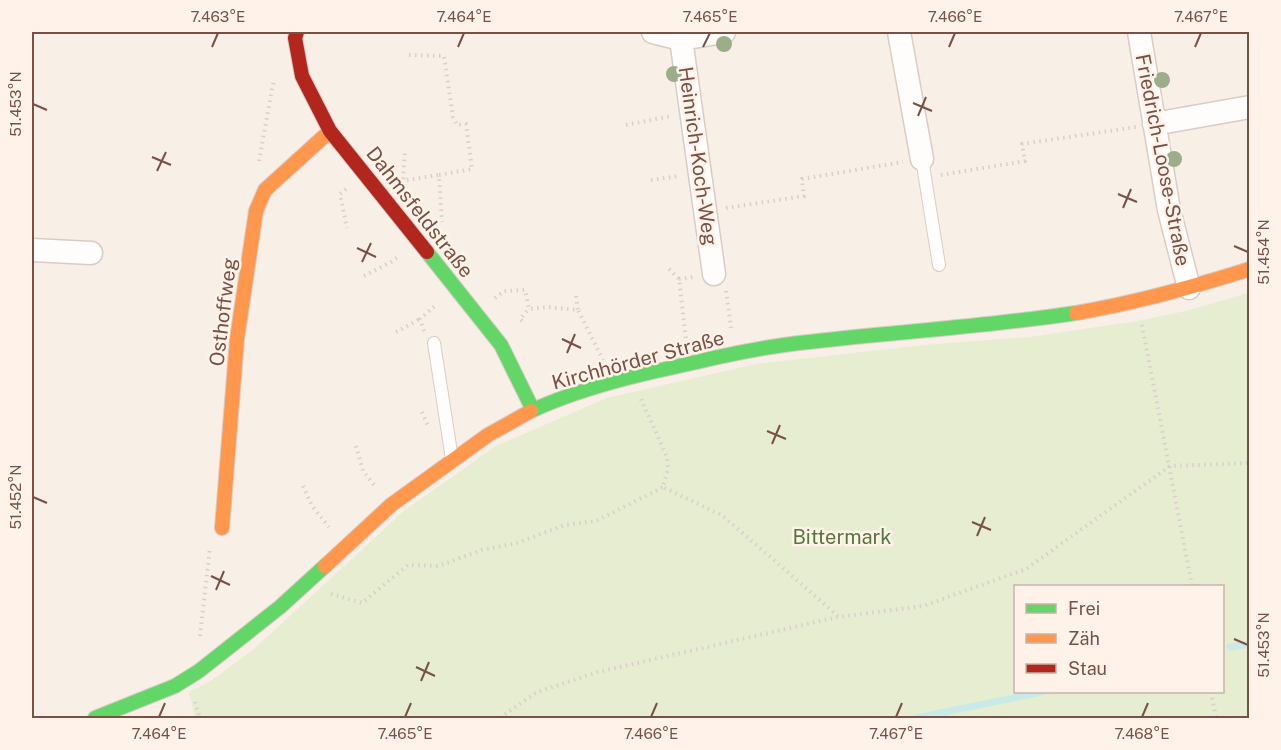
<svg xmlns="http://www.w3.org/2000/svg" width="1281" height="750" viewBox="0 0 1281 750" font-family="'Public Sans',sans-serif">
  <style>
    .green { fill: #e6edd1; fill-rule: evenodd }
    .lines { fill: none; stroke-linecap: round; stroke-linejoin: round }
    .stream { stroke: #c9eae8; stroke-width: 7 }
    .lane-casing { stroke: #d9ccc6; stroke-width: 14 }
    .street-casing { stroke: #d9ccc6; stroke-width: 25 }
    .fast-casing { stroke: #d8cac4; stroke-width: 16 }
    .slow-casing { stroke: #d8cac4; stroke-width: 16 }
    .jam-casing { stroke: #d8cac4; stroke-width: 16 }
    .path { stroke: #dacfcb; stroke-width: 4; stroke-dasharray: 1.5 4.5; stroke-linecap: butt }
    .lane { stroke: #fefdfb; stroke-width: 12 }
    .street { stroke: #fefdfb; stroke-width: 22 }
    .fast { stroke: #63d668; stroke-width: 14 }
    .slow { stroke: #ff974d; stroke-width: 14 }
    .jam { stroke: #b3261e; stroke-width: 14 }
    .tree { fill: #9ead89 }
    .ticks { fill: none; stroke: #775146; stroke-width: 2 }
    .labels { text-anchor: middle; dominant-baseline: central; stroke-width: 5; stroke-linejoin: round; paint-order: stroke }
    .street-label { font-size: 20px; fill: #775146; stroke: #fff3e9 }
    .park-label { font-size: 20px; fill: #55773c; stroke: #fff3e9 }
    .neatline { fill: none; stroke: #775146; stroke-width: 2 }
    .ticks-label { font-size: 15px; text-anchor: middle; fill: #775146 }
  </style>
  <rect width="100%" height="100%" fill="#f8efe7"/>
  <path class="green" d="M1249 293V718H195L189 692 211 681 254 649 405 510 496 446 607 398 756 364 924 345 1029 337 1138 321 1185 311ZM1016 586H1222V692H1016Z"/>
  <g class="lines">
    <path class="stream" d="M1230 647 1250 644
      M916 718 1042 692"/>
    <defs>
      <path id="lane" d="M922 159 939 265
        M434 343 452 459"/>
      <path id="street" d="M653 32 681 39 724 32
        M899 32 922 159
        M1139 32 1169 210 1189 288
        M681 39 714 274
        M1154 124 1250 107
        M32 250 91 253"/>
      <path id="fast" d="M427 252 501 345 533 410
        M531 411C574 391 623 378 670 368 713 358 756 348 799 343 891 332 984 327 1076 313
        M95 718 175 686 199 671 280 607 325 566"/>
      <path id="slow" d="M1076 313C1135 303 1193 287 1250 269
        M222 528 237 339 256 211 265 190 330 131
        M325 566 391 505 488 435 531 411"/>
      <path id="jam" d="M297 32 295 38 302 76 330 131 427 252"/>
    </defs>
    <use href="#lane" class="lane-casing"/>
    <use href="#street" class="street-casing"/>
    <use href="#fast" class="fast-casing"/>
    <use href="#slow" class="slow-casing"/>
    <use href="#jam" class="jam-casing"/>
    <path class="path" d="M409 55 444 56 453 117 457 125 466 124 472 169 439 175 442 222
      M626 125 671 116
      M259 161 274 79
      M941 175 1025 161 1022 144 1136 127
      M403 179 405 150
      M651 180 679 176
      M401 181 439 175
      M346 189 340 194 347 228
      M726 208 804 196 802 179 903 162
      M669 269 679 279 686 340
      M364 276 391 262 399 256
      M679 279 693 277
      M726 291 731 328
      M576 296 578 310
      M495 298 504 291 525 290 529 309 547 307 578 310 603 360
      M522 321 520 319 529 309
      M1142 325 1192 586
      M424 331 420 319 436 305
      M396 332 420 319
      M641 399 667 457 668 469 663 487 723 516 838 616
      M422 412 429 428
      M356 446 363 471 375 486
      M303 486 312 506 329 527
      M331 594 362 603 408 565 438 566 482 550 517 543 565 525 596 521 663 487
      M200 636 210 548
      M1211 692 1216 718
      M195 702 200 718
      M500 718 537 692 598 672 838 617 923 606 1026 569 1170 466 1250 463"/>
    <use href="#lane" class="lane"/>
    <use href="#street" class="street"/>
    <use href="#fast" class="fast"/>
    <use href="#slow" class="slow"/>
    <use href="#jam" class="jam"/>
  </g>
  <g class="tree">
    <circle cx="724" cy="44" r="8"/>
    <circle cx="674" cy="74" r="8"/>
    <circle cx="1162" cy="80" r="8"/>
    <circle cx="1174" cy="159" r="8"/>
  </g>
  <path class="ticks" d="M212 47 218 33M458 47 464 33M703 47 710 33M949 47 955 33M1195 47 1201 33M913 103 932 111M33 104 47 110M918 116 926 97M152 157 171 165M157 171 166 152M1118 194 1137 202M1123 208 1131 189M1234 246 1248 252M357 248 376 257M362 262 371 243M562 339 581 348M567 353 575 334M767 431 786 439M772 444 780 425M33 497 47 503M972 522 991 530M977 536 985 517M211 576 230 585M216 590 224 571M1234 639 1248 645M416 667 435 676M421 681 429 662M159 717 165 703M405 717 411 703M651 717 657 703M896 717 902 703M1142 717 1148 703"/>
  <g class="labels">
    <g class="street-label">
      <text transform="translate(698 156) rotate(82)">Heinrich-Koch-Weg</text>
      <text transform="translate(1163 160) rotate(79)">Friedrich-Loose-Straße</text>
      <text transform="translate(420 212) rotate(52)">Dahmsfeldstraße</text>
      <text transform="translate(223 312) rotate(-83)">Osthoffweg</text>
      <text transform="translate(638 360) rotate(-15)">Kirchhörder Straße</text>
    </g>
    <g class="park-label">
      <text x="842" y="537">Bittermark</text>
    </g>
  </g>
  <rect width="1281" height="750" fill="none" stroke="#fff3e9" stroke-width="66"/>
  <rect x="1014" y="585" width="210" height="108" fill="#fff3e9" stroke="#c9b2a8" stroke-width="1.5"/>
  <rect x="1026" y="604" width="30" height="9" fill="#63d668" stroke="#c9b2a8" stroke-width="1.5"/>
  <text x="1068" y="615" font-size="18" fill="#775146">Frei</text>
  <rect x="1026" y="634" width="30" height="9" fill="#ff974d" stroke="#c9b2a8" stroke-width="1.5"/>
  <text x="1068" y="645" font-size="18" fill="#775146">Zäh</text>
  <rect x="1026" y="664" width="30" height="9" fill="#b3261e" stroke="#c9b2a8" stroke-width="1.5"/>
  <text x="1068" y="675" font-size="18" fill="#775146">Stau</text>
  <rect x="33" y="33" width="1215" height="684" class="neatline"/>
  <g class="ticks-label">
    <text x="218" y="22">7.463°E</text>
    <text x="464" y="22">7.464°E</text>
    <text x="710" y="22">7.465°E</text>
    <text x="955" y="22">7.466°E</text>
    <text x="1201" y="22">7.467°E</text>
    <text transform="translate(16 104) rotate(-90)" y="5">51.453°N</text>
    <text transform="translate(1264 252) rotate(-90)" y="5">51.454°N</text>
    <text transform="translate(16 497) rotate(-90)" y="5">51.452°N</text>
    <text transform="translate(1264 645) rotate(-90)" y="5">51.453°N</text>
    <text x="159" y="739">7.464°E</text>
    <text x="405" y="739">7.465°E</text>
    <text x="651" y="739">7.466°E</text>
    <text x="896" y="739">7.467°E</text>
    <text x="1142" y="739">7.468°E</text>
  </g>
</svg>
